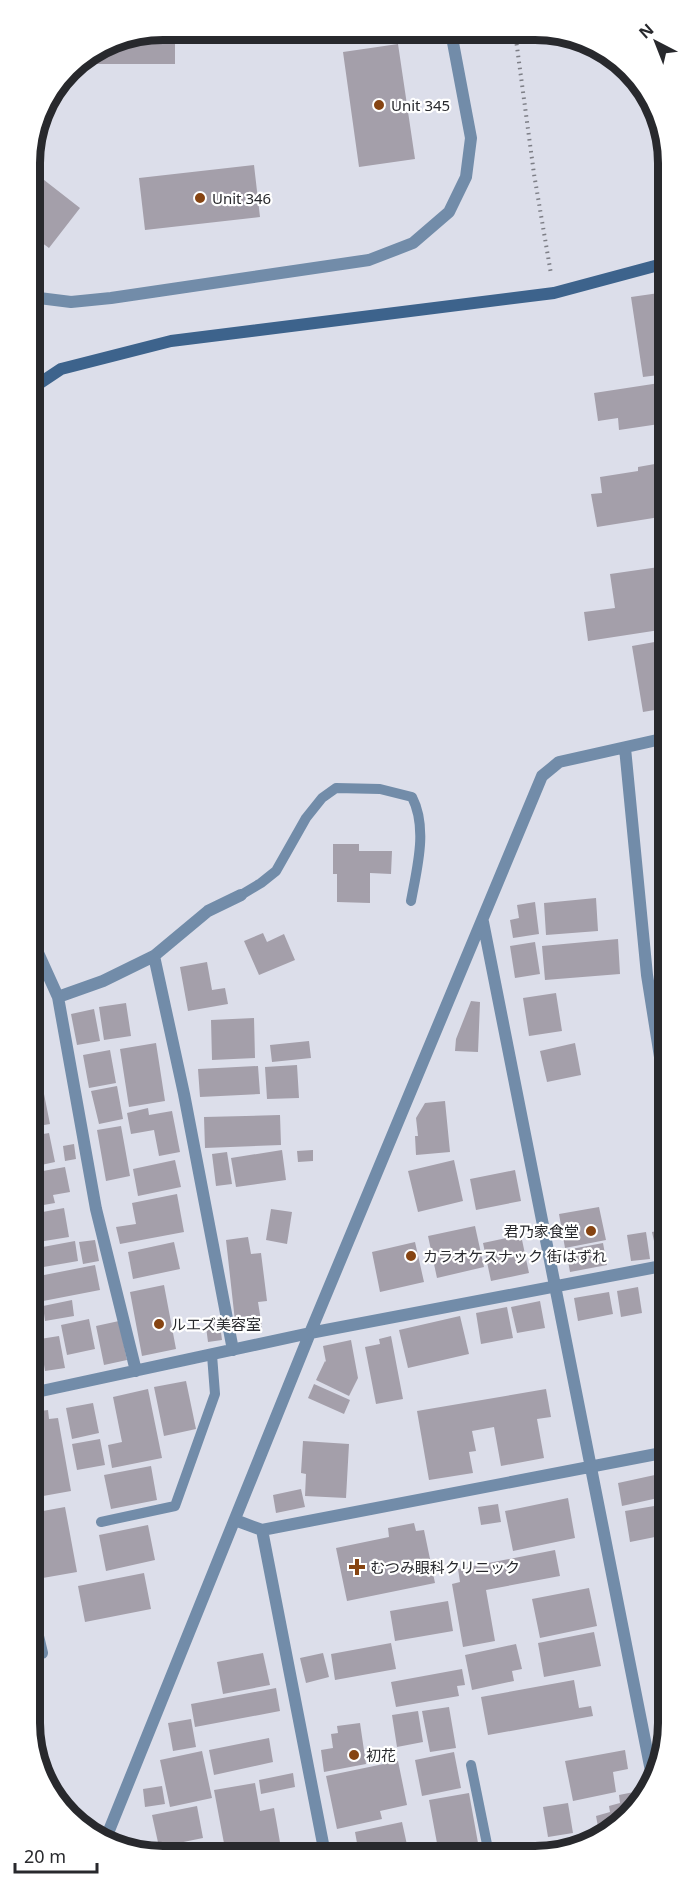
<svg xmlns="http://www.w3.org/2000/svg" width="698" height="1887" viewBox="0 0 698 1887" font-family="'Noto Sans','Noto Sans JP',sans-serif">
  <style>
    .building { fill: #a49faa }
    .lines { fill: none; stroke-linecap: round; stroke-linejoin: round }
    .path { stroke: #7d7e86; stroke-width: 4; stroke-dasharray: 1.5 4.5; stroke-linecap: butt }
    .lane { stroke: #728ca9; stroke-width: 10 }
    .street { stroke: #728ca9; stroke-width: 12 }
    .secondary { stroke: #3d638c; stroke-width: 12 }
    .poi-dot { fill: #864412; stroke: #fff; stroke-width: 2 }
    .labels { text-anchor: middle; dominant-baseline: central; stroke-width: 4.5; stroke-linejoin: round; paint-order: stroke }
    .poi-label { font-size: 15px; fill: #28292d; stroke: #fff; text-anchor: start }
    .rim { fill: none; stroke: #28292d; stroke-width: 8 }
  </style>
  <rect width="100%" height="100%" fill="#dcdeea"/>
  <path class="building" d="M164 30H175V64H75L113 40Z
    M398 44 415 159 359 167 343 52Z
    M254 165 260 217 145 230 139 178Z
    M30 169 80 208 49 248 30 234Z
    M666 292V374L643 377 631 297Z
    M666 382V423L619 430 618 418 598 421 594 393Z
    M666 462V516L597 527 591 494 602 493 600 477 638 471V467Z
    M666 566V629L588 641 584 612 615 608 610 574Z
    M666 640V708L643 712 632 646Z
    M333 844H359V851H392L391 874 370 873V903L337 902V874H333Z
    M596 898 598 931 546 935 544 903Z
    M535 902 539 934 513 938 510 920 519 918 517 905Z
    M263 933 267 942 284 934 295 960 259 975 244 941Z
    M618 939 620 974 545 980 542 946Z
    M535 942 540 974 515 978 510 946Z
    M207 962 212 990 225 988 228 1004 188 1011 180 967Z
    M556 993 562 1031 529 1036 523 998Z
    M667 993V1029H664L658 995Z
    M471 1001 480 1002 478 1052 455 1051 456 1039Z
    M126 1003 131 1036 104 1040 99 1007Z
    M94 1009 100 1041 77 1045 71 1014Z
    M254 1018 255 1058 212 1060 211 1020Z
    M309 1041 311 1058 272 1062 270 1045Z
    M156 1043 165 1101 129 1107 120 1049Z
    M575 1043 581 1075 547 1082 540 1051Z
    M110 1050 116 1083 89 1088 83 1055Z
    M297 1065 299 1098 267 1099 265 1067Z
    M258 1066 260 1094 200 1097 198 1069Z
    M117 1086 123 1119 99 1124 91 1091Z
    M44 1094 50 1124 32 1127V1097Z
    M445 1101 450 1152 416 1155 415 1136H418L416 1118 425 1103Z
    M148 1108 149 1115 172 1111 180 1152 159 1156 154 1130 131 1134 127 1113Z
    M280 1115 281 1145 205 1148 204 1117Z
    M121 1126 130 1176 106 1181 97 1130Z
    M49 1133 55 1162 32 1167V1136Z
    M74 1144 76 1159 65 1161 63 1146Z
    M282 1150 286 1180 236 1187 231 1158Z
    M313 1150V1161L298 1162 297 1151Z
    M227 1152 232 1184 216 1186 212 1154Z
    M175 1160 181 1187 138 1196 133 1169Z
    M454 1160 463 1201 418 1212 408 1171Z
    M65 1167 70 1192 53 1195 55 1203 32 1207V1173Z
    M515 1170 521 1201 476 1210 470 1179Z
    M177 1194 184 1232 120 1244 116 1227 136 1224 132 1203Z
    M599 1207 606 1240 565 1248 559 1214Z
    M64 1208 69 1237 32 1243V1214Z
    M271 1209 292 1212 287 1244 266 1240Z
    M475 1226 484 1267 437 1278 428 1236Z
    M667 1229V1257L658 1259 652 1232Z
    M646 1232 650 1259 631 1261 627 1235Z
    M521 1235 529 1273 491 1281 483 1243Z
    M248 1237 251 1254 261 1253 267 1301 258 1302 262 1327 236 1330 226 1240Z
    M95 1240 99 1261 83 1264 79 1242Z
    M75 1241 78 1261 32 1269V1249Z
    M174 1242 180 1269 133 1279 128 1252Z
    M415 1242 424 1282 380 1292 372 1252Z
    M603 1243 607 1265 570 1272 566 1250Z
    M95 1265 100 1290 38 1302 34 1277Z
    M164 1285 176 1349 142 1356 130 1292Z
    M638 1287 642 1313 621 1317 617 1291Z
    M609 1292 613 1314 578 1321 574 1298Z
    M72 1300 74 1316 45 1321 43 1306Z
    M540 1301 545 1328 517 1333 511 1307Z
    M507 1307 513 1338 481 1344 476 1313Z
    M460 1316 469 1354 408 1368 399 1330Z
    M219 1317 222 1340 208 1342 205 1319Z
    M89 1319 95 1349 67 1355 61 1325Z
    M119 1321 127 1360 104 1365 96 1326Z
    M59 1336 65 1368 45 1371 40 1339Z
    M391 1336 403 1399 376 1404 365 1347 380 1344 379 1339Z
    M351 1340 358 1378 349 1396 316 1380 325 1361 326 1362 323 1346Z
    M186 1381 196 1429 164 1436 154 1387Z
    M314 1384 350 1400 344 1414 308 1398Z
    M148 1389 162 1458 112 1468 108 1445 122 1442 113 1397Z
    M546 1389 551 1417 537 1419 544 1458 501 1466 494 1427 472 1431 476 1451 469 1452 473 1473 429 1480 417 1411Z
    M93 1403 99 1433 72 1439 66 1408Z
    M48 1410 49 1419 58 1418 71 1491 32 1498V1412Z
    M100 1439 105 1465 77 1470 72 1444Z
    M303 1441 349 1444 346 1498 305 1496 306 1474 301 1473Z
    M151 1466 157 1500 111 1509 104 1475Z
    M664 1473 667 1496 622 1506 618 1483Z
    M301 1489 305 1507 276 1513 273 1495Z
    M568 1498 575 1538 513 1551 505 1511Z
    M498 1504 501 1522 481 1525 478 1507Z
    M660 1505 665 1535 630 1542 625 1511Z
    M65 1507 77 1572 37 1579 32 1553V1513Z
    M414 1523 416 1531 424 1530 435 1583 347 1601 336 1548 389 1537 388 1528Z
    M148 1525 155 1560 106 1571 99 1535Z
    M555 1550 560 1576 486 1590 495 1641 463 1647 452 1584 460 1582 458 1569Z
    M144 1573 151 1609 85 1622 78 1586Z
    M589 1588 597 1626 540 1638 532 1599Z
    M448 1601 453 1631 395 1641 390 1611Z
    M594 1632 601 1666 544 1677 538 1643Z
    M391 1643 396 1669 335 1680 331 1654Z
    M516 1644 522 1669 512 1671 514 1681 472 1690 465 1655Z
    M263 1653 270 1685 223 1694 217 1662Z
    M323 1653 329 1677 306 1683 300 1658Z
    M462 1669 465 1685 457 1686 459 1696 396 1707 391 1682Z
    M574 1680 579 1708 591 1706 593 1716 488 1735 481 1697Z
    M276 1688 280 1711 195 1727 191 1704Z
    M668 1701V1732L660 1733 655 1704Z
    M449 1707 456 1748 430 1752 422 1711Z
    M418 1711 423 1742 397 1747 392 1715Z
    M191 1719 196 1747 173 1751 168 1723Z
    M360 1723 366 1764 324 1772 321 1750 333 1748 331 1734 338 1733 337 1726Z
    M269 1738 273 1762 214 1775 209 1750Z
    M625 1750 628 1769 613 1772 616 1792 573 1801 565 1761Z
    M202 1751 212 1798 170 1807 160 1760Z
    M454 1752 461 1788 422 1796 415 1760Z
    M398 1761 407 1805 380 1811 382 1819 337 1829 326 1776Z
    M293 1773 295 1787 261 1794 259 1780Z
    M255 1783 260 1811 274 1808 281 1848 244 1854H226L214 1790Z
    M162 1786 165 1804 145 1807 143 1789Z
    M634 1792 637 1806 635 1811 599 1832 596 1816 610 1812 609 1806 620 1803 619 1795Z
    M469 1793 480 1854H439L429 1800Z
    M568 1803 573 1833 548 1837 543 1807Z
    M197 1806 203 1838 159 1847 152 1815Z
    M402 1822 409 1854H359L355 1832Z
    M572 1838 574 1847 561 1854H505L504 1852Z"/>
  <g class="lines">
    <path class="path" d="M515 32 534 174 551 274"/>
    <path class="lane" d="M241 895 261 883 276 871 306 818 322 798 336 788 380 789 412 797C428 828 417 868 411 901
      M101 1522 175 1506 215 1394 212 1355
      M471 1765 489 1854"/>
    <path class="street" d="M31 297 71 302 111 298 369 260 413 243 449 212 466 177 471 138 451 32
      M625 748 647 975 667 1101
      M483 922 651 1771
      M34 944 58 997 96 1209 136 1371
      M154 956 184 1094 233 1350
      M58 997 103 981 154 956 208 911 241 895
      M32 1393 310 1333 667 1265
      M235 1520 262 1530 667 1452
      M262 1530 325 1854
      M32 1611 42 1653
      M106 1838 310 1333 542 776 559 762 666 738"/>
    <path class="secondary" d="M31 389 61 369 171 341 554 293 666 263"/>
  </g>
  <g class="poi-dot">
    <circle cx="379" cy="105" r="6"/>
    <circle cx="200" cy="198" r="6"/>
    <circle cx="591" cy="1231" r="6"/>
    <circle cx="411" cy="1256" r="6"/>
    <circle cx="159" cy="1324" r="6"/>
    <path d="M354 1558h6v6h6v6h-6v6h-6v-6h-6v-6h6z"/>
    <circle cx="354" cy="1755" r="6"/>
  </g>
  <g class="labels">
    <g class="poi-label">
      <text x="391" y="105">Unit 345</text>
      <text x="212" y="198">Unit 346</text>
      <text x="579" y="1231" text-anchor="end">君乃家食堂</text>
      <text x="423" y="1256">カラオケスナック 街はずれ</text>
      <text x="171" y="1324">ルエズ美容室</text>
      <text x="370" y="1567">むつみ眼科クリニック</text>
      <text x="366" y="1755">初花</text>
    </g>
  </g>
  <path d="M0 0H698V1887H0ZM163 40H535A123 123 0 0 1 658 163V1723A123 123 0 0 1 535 1846H163A123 123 0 0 1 40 1723V163A123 123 0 0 1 163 40Z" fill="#fff" fill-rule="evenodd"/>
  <path class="rim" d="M163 40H535A123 123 0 0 1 658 163V1723A123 123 0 0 1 535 1846H163A123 123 0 0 1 40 1723V163A123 123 0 0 1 163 40Z"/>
  <g transform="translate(656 42) rotate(318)" stroke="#ffffff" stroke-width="4.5" paint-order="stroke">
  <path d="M0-4.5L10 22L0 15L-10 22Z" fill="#28292d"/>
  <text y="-9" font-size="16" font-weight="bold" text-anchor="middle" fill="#28292d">N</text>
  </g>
  <path d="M15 1863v9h82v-9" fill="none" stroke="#28292d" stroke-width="3"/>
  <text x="24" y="1863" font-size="18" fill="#28292d" stroke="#ffffff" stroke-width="4.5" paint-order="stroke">20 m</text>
</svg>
